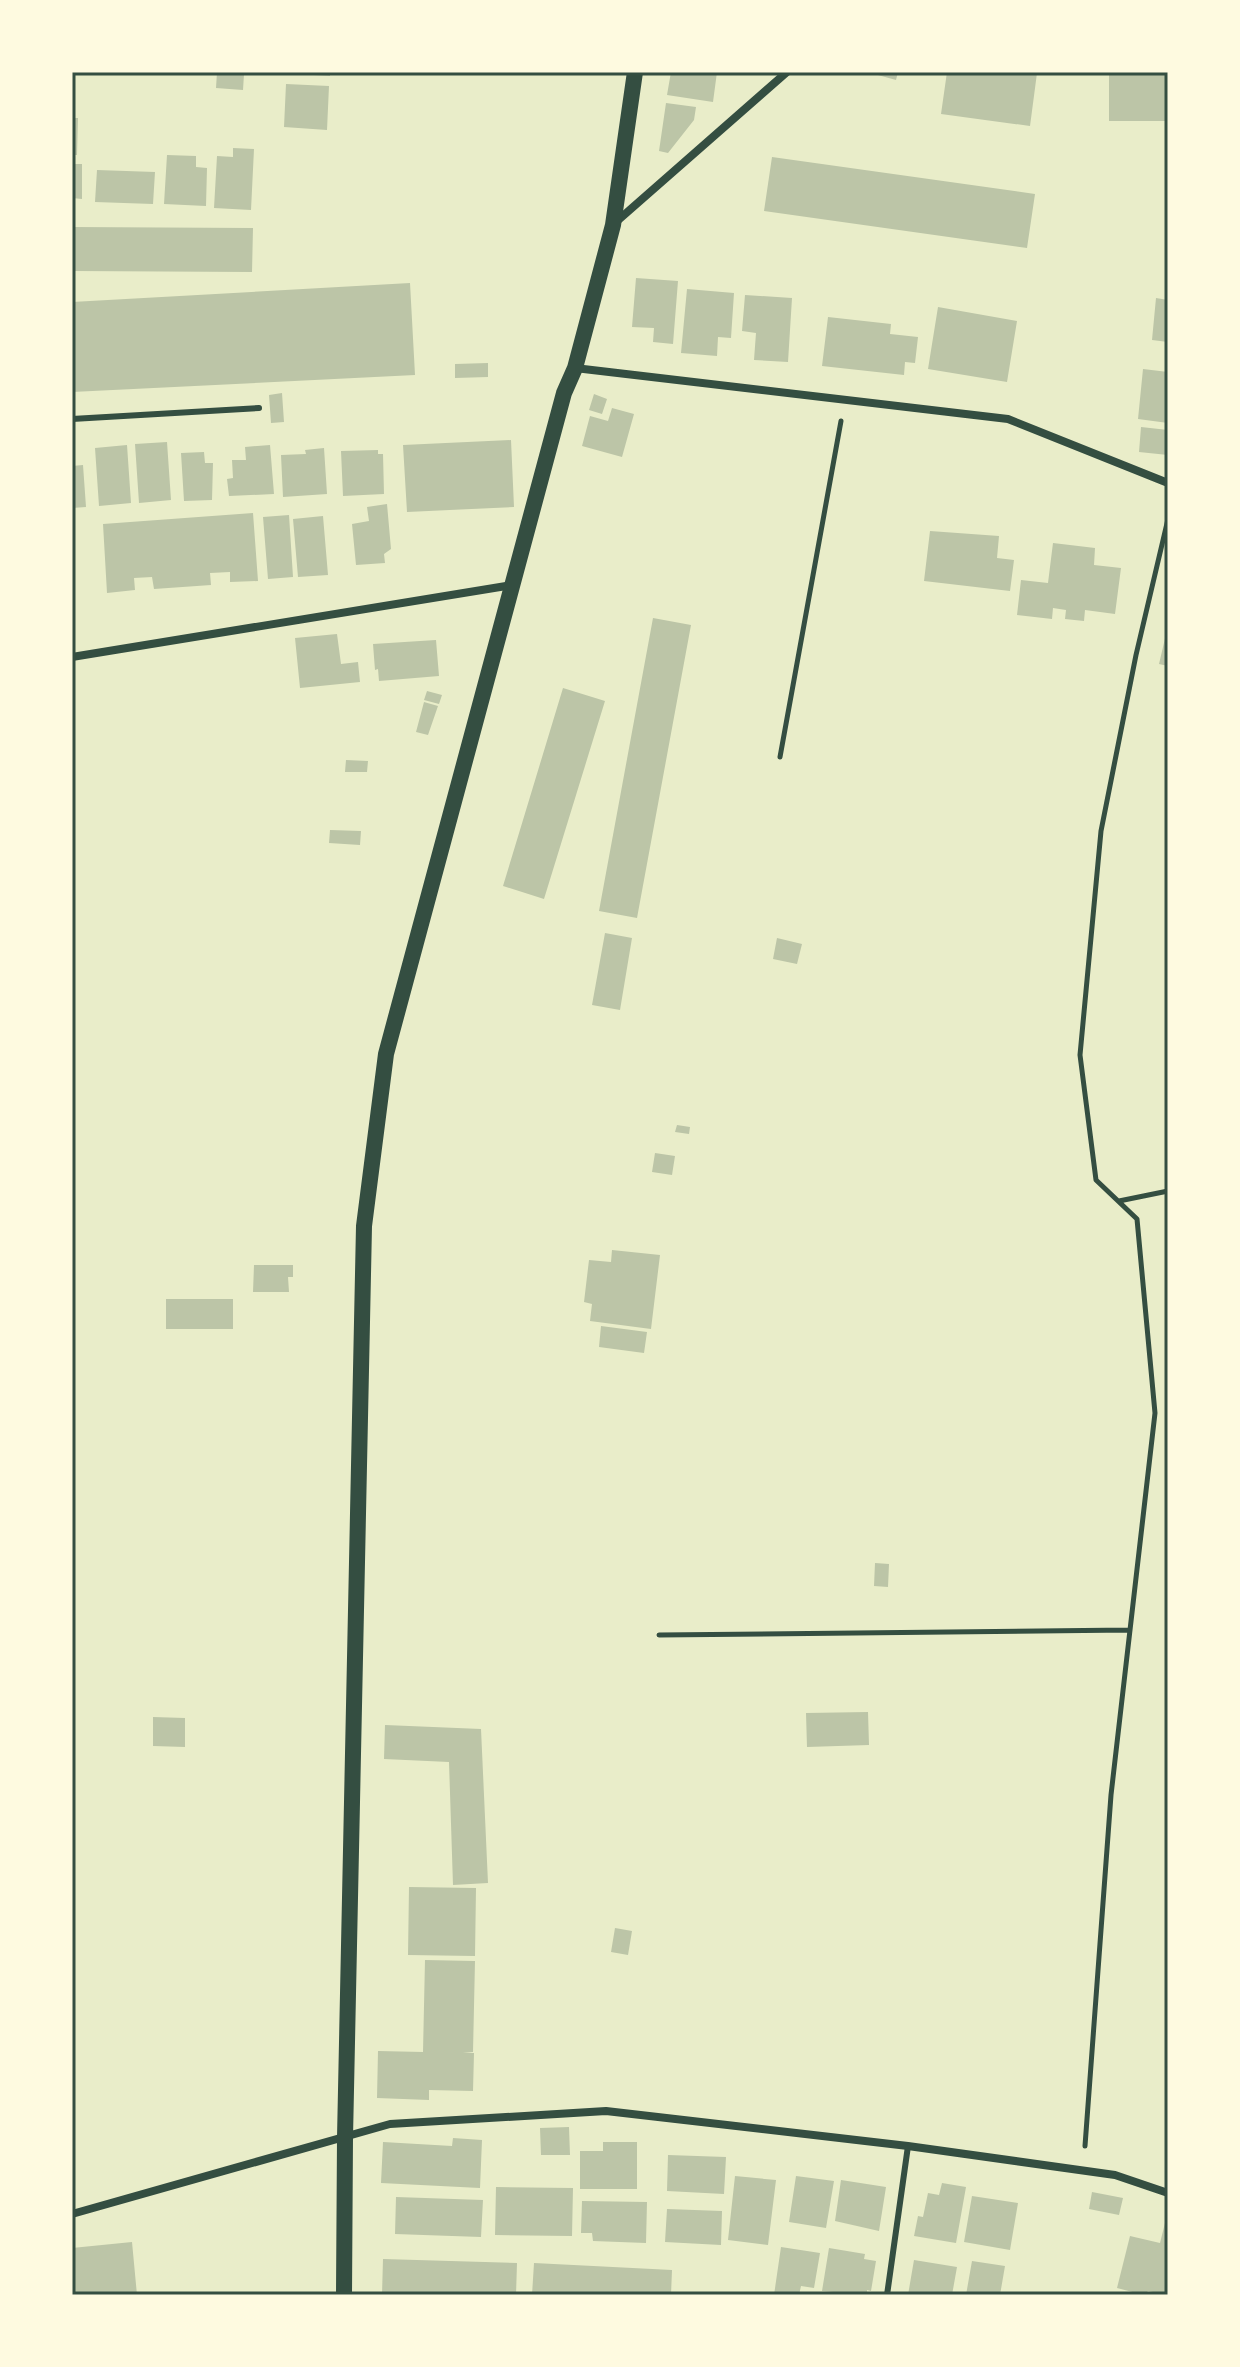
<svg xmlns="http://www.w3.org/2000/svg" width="1240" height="2367" viewBox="0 0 1240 2367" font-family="'Zilla Slab',serif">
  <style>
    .building { fill: #bcc5a7 }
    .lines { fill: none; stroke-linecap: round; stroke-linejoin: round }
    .path { stroke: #344e41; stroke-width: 5 }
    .service { stroke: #344e41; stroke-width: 6 }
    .minor { stroke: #344e41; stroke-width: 8 }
    .secondary { stroke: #344e41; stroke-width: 16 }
    .neatline { fill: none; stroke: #344e41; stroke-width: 3 }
  </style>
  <rect width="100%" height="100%" fill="#e9edc9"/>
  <path class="building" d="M217 72H256V75L244 74 243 90 216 88Z
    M297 72H330V76L297 74Z
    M671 72H717L713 102 667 95Z
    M867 72H898L896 80Z
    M947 72 1037 73 1030 126 941 114Z
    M1109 72H1168V121H1109Z
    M286 84 329 86 327 130 284 127Z
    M666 103 696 107 694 120 668 153 659 151Z
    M72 118H78L77 155H72Z
    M233 148 254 149 251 210 214 208 217 156 233 157Z
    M167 155 196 156V167L207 168 206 206 164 204Z
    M772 157 1035 194 1027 248 764 211Z
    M72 164H82V199L72 198Z
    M97 170 155 172 153 204 95 202Z
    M72 227 253 228 252 272 72 271Z
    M636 278 678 281 673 344 653 342 654 328 632 327Z
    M410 283 415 375 72 392V302Z
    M687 289 734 293 731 338 718 337 717 356 681 353Z
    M745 295 792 298 788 362 754 360 756 333 742 331Z
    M1156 298 1168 300V342L1152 340Z
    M938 307 1017 321 1007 382 928 369Z
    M828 317 891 324 890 334 918 337 915 363 905 362 904 375 822 366Z
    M488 363V377L455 378V364Z
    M1143 369 1168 372V423L1138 419Z
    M282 393 284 422 271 423 269 395Z
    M594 394 607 399 602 414 589 410Z
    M612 408 634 414 622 457 582 446 590 416 608 421Z
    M1141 427 1168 430V455L1139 452Z
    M511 440 514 507 407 512 403 445Z
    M167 442 171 500 139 503 135 444Z
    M127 445 131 503 99 506 95 448Z
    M270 445 274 494 229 496 227 479 233 478 232 460H246L245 447Z
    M324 448 327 494 283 497 281 455 306 454 305 450Z
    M378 450V454H383L384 494 343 496 341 451Z
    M204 452 205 463H213L212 500 184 501 181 453Z
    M83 465 86 507 72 508V466Z
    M387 504 391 549 384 554 385 563 356 565 352 524 369 521 367 507Z
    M253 513 258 581 230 582V572L210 573 211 585 154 589 152 577 134 578 135 590 107 593 103 524Z
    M289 515 293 577 268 579 263 517Z
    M323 516 328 575 298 577 293 519Z
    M930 531 999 536 997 558 1014 560 1010 591 924 581Z
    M1053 543 1095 548 1094 565 1121 568 1115 614 1085 610 1084 621 1065 619 1066 610 1053 608 1052 619 1017 615 1021 580 1048 583Z
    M653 618 691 625 637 918 599 911Z
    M1167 630H1168V666L1159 664Z
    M337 634 341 664 358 662 360 682 300 688 295 638Z
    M436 640 439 676 379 681 378 669 375 670 373 644Z
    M563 688 605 701 544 899 503 886Z
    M427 691 442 695 439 704 424 700Z
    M424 702 438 706 428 735 416 732Z
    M346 760 368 761 367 772H345Z
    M330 830 361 831 360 845 329 843Z
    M605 933 632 938 620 1010 592 1005Z
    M777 938 802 944 797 964 773 959Z
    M677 1125 690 1127 689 1134 675 1132Z
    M655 1153 675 1156 672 1175 652 1172Z
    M612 1250 660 1255 651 1329 590 1321 592 1304 584 1302 589 1260 611 1262Z
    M254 1265H293V1277H288L289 1292H253Z
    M166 1299H233V1329H166Z
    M601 1326 647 1332 644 1353 599 1347Z
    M875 1563 889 1564 888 1587 874 1586Z
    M868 1712 869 1745 807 1747 806 1713Z
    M153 1717 185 1718V1747L153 1746Z
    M385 1725 481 1729 488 1883 453 1885 449 1762 384 1759Z
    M409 1887 476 1888 475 1956 408 1955Z
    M615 1928 632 1931 628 1955 611 1952Z
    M425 1960 475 1961 473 2052 463 2053H474L473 2091 429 2090V2100L377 2098 378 2051 423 2052Z
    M569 2127 570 2155H541L540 2128Z
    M453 2138 482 2140 480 2188 381 2183 383 2142 452 2146Z
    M603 2142H637V2189H580V2151H603Z
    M668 2155 726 2157 724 2194 667 2191Z
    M735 2176 776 2180 768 2245 728 2240Z
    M796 2176 834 2181 826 2228 789 2222Z
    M841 2180 886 2187 879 2231 835 2221Z
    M942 2183 966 2187 956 2243 914 2236 918 2216 923 2217 928 2193 939 2195Z
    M496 2187 573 2188 572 2236 495 2235Z
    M1092 2192 1123 2198 1119 2215 1089 2209Z
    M972 2196 1018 2203 1010 2250 964 2242Z
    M396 2197 483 2200 481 2237 395 2234Z
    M582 2201 647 2202 646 2243 593 2241 592 2233H581Z
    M667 2209 722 2211 721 2245 665 2242Z
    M1167 2215 1168 2295 1148 2291 1144 2295 1117 2288 1130 2236 1160 2243Z
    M132 2242 137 2295H72V2248Z
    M781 2247 820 2253 814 2288 801 2286 799 2295H774Z
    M829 2248 865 2254 864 2259 876 2261 871 2291 867 2290V2295L822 2291Z
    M383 2259 517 2263 516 2295H382Z
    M914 2260 957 2267 952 2295H908Z
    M972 2261 1005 2266 1000 2295H966Z
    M534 2263 672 2270 671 2295H532Z"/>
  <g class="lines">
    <path class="path" d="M780 757 841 421
      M1119 1201 1168 1191
      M659 1635 1129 1630
      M1085 2146 1111 1795 1155 1413 1137 1219 1096 1180 1080 1055 1101 831 1136 655 1168 519"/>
    <path class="service" d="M72 419 259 408
      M887 2295 908 2146"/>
    <path class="minor" d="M616 222 787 72
      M575 368 1008 419 1168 483
      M72 657 512 585
      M72 2214 390 2124 606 2111 908 2146 1115 2175 1168 2193"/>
    <path class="secondary" d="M344 2295 345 2138 364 1226 386 1054 564 393 575 368 613 225 635 72"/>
  </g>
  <rect width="1240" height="2367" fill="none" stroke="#fefae0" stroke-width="148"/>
  <rect x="74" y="74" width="1092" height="2219" class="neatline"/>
</svg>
